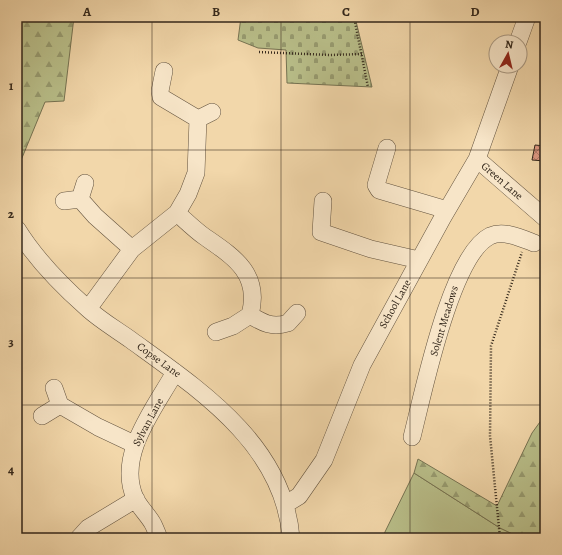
<svg xmlns="http://www.w3.org/2000/svg" width="562" height="555" viewBox="0 0 562 555" font-family="Alegreya,serif">
  <style>
    .grass { fill: #b9bf8a; stroke: #767352 }
    .forest { fill: url(#forest-firs); stroke: #767352 }
    .cemetery { fill: url(#cemetery-stones); stroke: #767352 }
    .building { fill: url(#building-cross-hatch); stroke: #33271b }
    .lines { fill: none; stroke-linecap: round; stroke-linejoin: round }
    .minor-casing { stroke: #63533f; stroke-width: 18 }
    .path { stroke: #33271b; stroke-width: 2.5; stroke-dasharray: 1 2; stroke-linecap: butt }
    .minor { stroke: #f7e5c8; stroke-width: 17 }
    .grid { fill: none; stroke: #33271b; stroke-width: 1; stroke-opacity: 0.55 }
    .labels { text-anchor: middle; dominant-baseline: central; stroke-width: 3; stroke-linejoin: round; paint-order: stroke }
    .street-label { font-size: 11px; fill: #33271b; stroke: #f7e5c8 }
    .neatline { fill: none; stroke: #33271b; stroke-width: 1.5 }
    .grid-label { font-size: 13px; text-anchor: middle; font-weight: bold; fill: #33271b }
  </style>
  <defs>
    <pattern id="forest-firs" width="22" height="20" patternUnits="userSpaceOnUse"><rect width="22" height="20" fill="#b9bf8a"/><path d="M5 1l3.5 6h-7zM16 11l3.5 6h-7z" fill="#979b70"/></pattern>
    <pattern id="cemetery-stones" width="16" height="16" patternUnits="userSpaceOnUse"><rect width="16" height="16" fill="#b9bf8a"/><path d="M2 7V4a2 2 0 0 1 4 0v3zM10 15v-3a2 2 0 0 1 4 0v3z" fill="#979b70"/></pattern>
    <pattern id="building-cross-hatch" width="8" height="8" patternUnits="userSpaceOnUse"><rect width="8" height="8" fill="#dc9781"/><path d="M0 0l8 8M0 8l8-8" fill="none" stroke="#b37b69"/></pattern>
  </defs>
  <rect width="100%" height="100%" fill="#f2d7aa"/>
  <filter id="stains"><feTurbulence type="fractalNoise" baseFrequency=".005" numOctaves="4"/><feColorMatrix values="0 0 0 0 .2 0 0 0 0 .09 0 0 0 0 .02 0 0 0 .5 -.17"/></filter>
  <radialGradient id="worn" r=".72"><stop offset=".6" stop-color="#630" stop-opacity="0"/><stop offset="1" stop-color="#630" stop-opacity=".3"/></radialGradient>
  <path class="grass" d="M414 473 500 528 521 538H382Z"/>
  <path class="forest" d="M17 17H74L64 101 45 102 17 170V49L20 38Z
    M545 415V538H521L500 528 414 473 418 459 497 506 532 433Z"/>
  <path class="cemetery" d="M241 17H355L372 87 287 83 286 50 258 48 238 40Z"/>
  <path class="building" d="M535 145 545 146V161L532 160Z"/>
  <g class="lines">
    <defs>
      <path id="minor" d="M518 42 527 17
        M198 119 212 112
        M387 148 376 185 379 190 447 210
        M477 159 545 218
        M85 183 80 199 95 216 132 249
        M64 201 80 199
        M323 201 321 232 371 249 419 260
        M177 213C186 221 195 230 205 237 234 257 261 274 250 315L233 326 216 332
        M17 229C35 258 61 285 87 308 100 320 117 330 131 340 200 390 284 445 291 538
        M88 309 132 249 177 213 188 194 196 173 198 119 161 97 160 91 164 71
        M250 315C263 323 272 328 288 323L297 313
        M54 388 60 405
        M42 416 60 405 98 427 134 444
        M412 437C423 394 451 255 490 236 504 230 521 238 534 243
        M286 504 299 496 324 460 362 365 443 217 477 159 510 66
        M79 538 88 528 136 499
        M159 538C157 533 155 528 153 524 148 515 140 508 135 498 116 455 155 408 175 372"/>
    </defs>
    <use href="#minor" class="minor-casing"/>
    <path class="path" d="M354 17 368 87
      M259 52 330 55 362 54
      M500 538 490 436 491 346 522 252"/>
    <use href="#minor" class="minor"/>
  </g>
  <path class="grid" d="M152 17V538M281 17V538M410 17V538M17 150H545M17 278H545M17 405H545"/>
  <g class="labels">
    <g class="street-label">
      <text transform="translate(502 181) rotate(41)">Green Lane</text>
      <text transform="translate(395 304) rotate(-61)">School Lane</text>
      <text transform="translate(444 321) rotate(-73)">Solent Meadows</text>
      <text transform="translate(159 360) rotate(36)">Copse Lane</text>
      <text transform="translate(148 422) rotate(-62)">Sylvan Lane</text>
    </g>
  </g>
  <rect width="562" height="555" fill="none" stroke="#f2d7aa" stroke-width="44"/>
  <g transform="translate(508 54) rotate(8)"><circle r="19" fill="#f7e5c8" stroke="#a99983"/>
  <path d="M0-3L7 15L0 10L-7 15Z" fill="#8f2418"/>
  <text y="-6" font-size="11" font-weight="bold" text-anchor="middle" fill="#33271b">N</text>
  </g>
  <rect x="22" y="22" width="518" height="511" class="neatline"/>
  <g class="grid-label">
    <text x="87" y="16">A</text>
    <text x="216" y="16">B</text>
    <text x="346" y="16">C</text>
    <text x="475" y="16">D</text>
    <text x="11" y="90">1</text>
    <text x="11" y="218">2</text>
    <text x="11" y="346">3</text>
    <text x="11" y="474">4</text>
  </g>
  <rect width="100%" height="100%" filter="url(#stains)"/>
  <rect width="100%" height="100%" fill="url(#worn)"/>
</svg>
